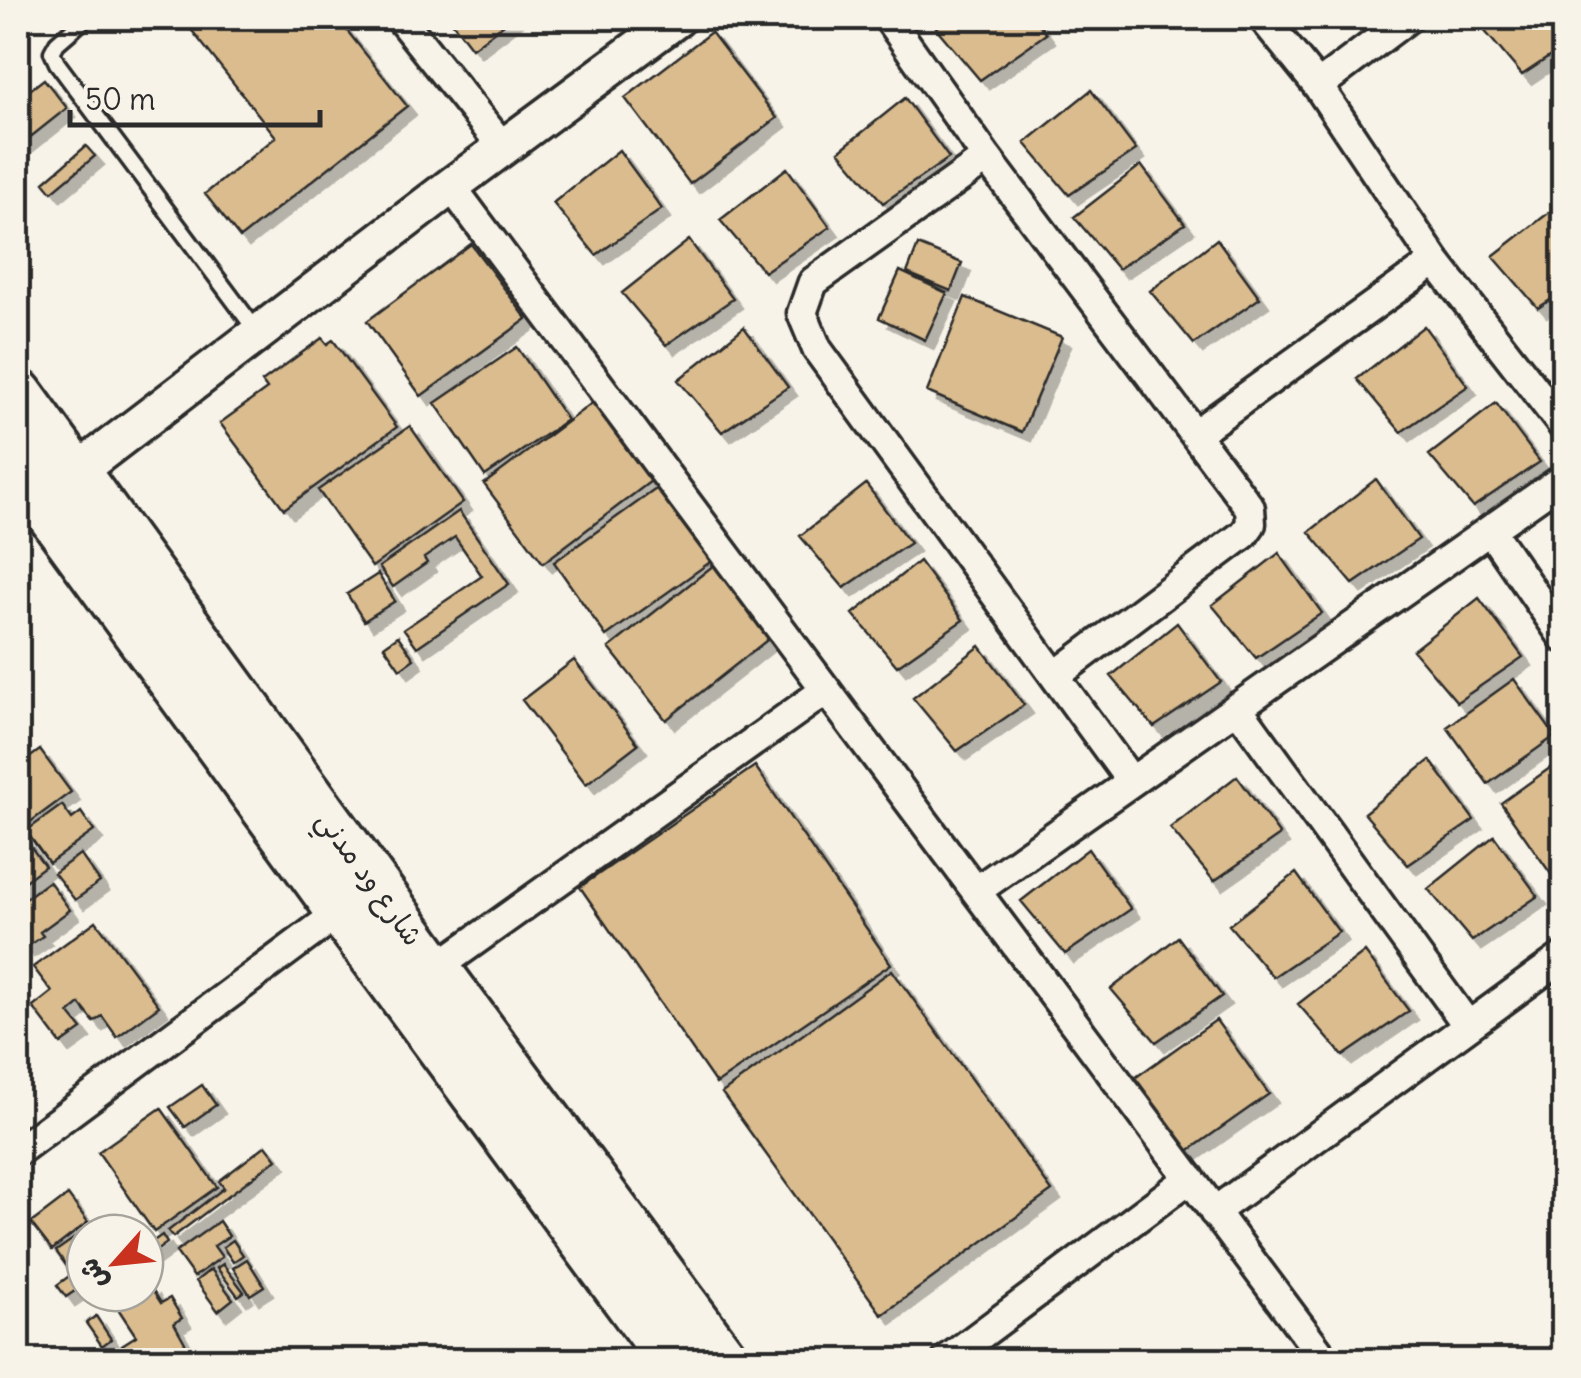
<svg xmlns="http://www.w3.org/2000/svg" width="1581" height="1378" viewBox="0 0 1581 1378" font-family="Delius,'Playpen Sans Arabic',sans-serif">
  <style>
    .building { fill: #dabc8e; stroke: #2b2b2b; stroke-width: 2.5; filter: url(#shadow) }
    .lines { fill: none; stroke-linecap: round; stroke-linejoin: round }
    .service-casing { stroke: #2b2b2b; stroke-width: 21 }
    .minor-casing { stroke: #2b2b2b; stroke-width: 35 }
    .tertiary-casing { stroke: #2b2b2b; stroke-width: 42 }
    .trunk-casing { stroke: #2b2b2b; stroke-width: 55 }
    .service { stroke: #f7f3e8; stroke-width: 14 }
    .minor { stroke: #f7f3e8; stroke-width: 28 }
    .tertiary { stroke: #f7f3e8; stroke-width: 35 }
    .trunk { stroke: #f7f3e8; stroke-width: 48 }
    .labels { text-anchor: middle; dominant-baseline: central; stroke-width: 8; stroke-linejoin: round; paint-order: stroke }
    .street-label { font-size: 28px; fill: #2b2b2b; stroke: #f7f3e8 }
  </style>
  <defs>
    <filter id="shadow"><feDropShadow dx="9" dy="9" stdDeviation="0" flood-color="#0004"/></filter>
  </defs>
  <rect width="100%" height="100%" fill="#f7f3e8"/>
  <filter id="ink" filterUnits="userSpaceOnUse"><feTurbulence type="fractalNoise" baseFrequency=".01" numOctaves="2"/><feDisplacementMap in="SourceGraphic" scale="20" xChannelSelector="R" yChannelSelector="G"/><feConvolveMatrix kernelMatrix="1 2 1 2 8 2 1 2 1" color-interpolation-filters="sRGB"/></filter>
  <g filter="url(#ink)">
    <path class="building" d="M182 18H337L407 106 240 238 205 194 276 137Z
      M449 18H512L472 48Z
      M949 18H1034L1046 34 980 80 936 28Z
      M1485 18H1564V47L1522 75 1478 23Z
      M711 32 777 118 690 184 625 98Z
      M44 79 67 108 18 147V99Z
      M1091 90 1136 150 1069 195 1025 143Z
      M905 98 949 158 883 203 839 151Z
      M86 146 95 156 52 192 44 182Z
      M619 150 662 209 596 255 553 203Z
      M1141 165 1185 224 1118 269 1074 217Z
      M787 168 830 227 764 272 720 220Z
      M1560 204 1564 208V291L1538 308 1493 256Z
      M1217 239 1260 298 1194 344 1150 291Z
      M689 240 733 299 666 345 622 293Z
      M471 244 527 319 421 396 367 321Z
      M918 245 962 263 951 291 907 273Z
      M900 271 947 293 925 340 879 318Z
      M965 297 1062 337 1022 432 927 392Z
      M1424 326 1468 386 1401 432 1357 379Z
      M744 327 788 387 722 432 678 380Z
      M322 338 327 344 333 340 397 427 284 509 220 423 267 389 262 382Z
      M517 347 567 420 485 476 435 403Z
      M596 400 655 478 543 563 484 484Z
      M1496 403 1540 462 1473 507 1429 455Z
      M410 426 463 502 372 567 318 490Z
      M1376 479 1419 539 1353 584 1309 532Z
      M663 484 716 558 606 636 554 562Z
      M866 484 910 543 844 588 800 536Z
      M459 511 509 584 417 647 404 629 482 576 455 537 424 558 427 563 393 587 379 567Z
      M1279 553 1322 613 1256 658 1212 605Z
      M719 561 776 633 666 720 609 648Z
      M919 561 963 620 897 666 853 614Z
      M378 574 395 601 364 621 347 594Z
      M1479 598 1523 657 1457 702 1413 650Z
      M1177 623 1221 682 1154 727 1111 676Z
      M398 636 414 659 400 669 384 646Z
      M980 646 1024 705 957 751 913 698Z
      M574 660 638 744 586 784 522 700Z
      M1514 679 1555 736 1488 784 1447 727Z
      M40 750 71 792 18 831V766Z
      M1564 758V880L1558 884 1501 803Z
      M1430 760 1474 820 1408 865 1364 813Z
      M755 766 891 964 716 1084 580 887Z
      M1237 776 1280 835 1214 881 1170 828Z
      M62 805 72 819 81 812 94 831 49 863 26 831Z
      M19 831 45 866 18 886V832Z
      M1494 836 1538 896 1472 941 1428 889Z
      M1088 849 1131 909 1065 954 1021 901Z
      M80 854 100 882 75 900 54 873Z
      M1296 873 1339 932 1273 977 1229 925Z
      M49 881 70 910 40 932 43 936 25 948 18 938V930L23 927 18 920V904Z
      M96 921 159 1006 117 1037 102 1016 94 1022 80 1004 69 1013 82 1029 61 1044 33 1007 52 992 33 967Z
      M1178 937 1222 996 1156 1042 1111 989Z
      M1365 952 1409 1011 1343 1056 1298 1004Z
      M892 970 1052 1191 882 1315 722 1093Z
      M1216 1020 1269 1094 1184 1154 1132 1080Z
      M202 1085 216 1105 185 1127 170 1107Z
      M161 1108 217 1187 154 1232 98 1152Z
      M266 1145 277 1159 173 1237 168 1231 224 1188 219 1181Z
      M68 1195 88 1222 52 1250 31 1223Z
      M99 1221 108 1233H85V1284L66 1297 57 1285 72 1274 56 1251Z
      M219 1221 229 1236 214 1246 222 1257 194 1277 176 1252Z
      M162 1235 167 1243 145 1259V1247Z
      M233 1240 243 1255 233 1262 223 1247Z
      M247 1259 264 1286 250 1295 233 1268Z
      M223 1264 244 1292 238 1296 217 1268Z
      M211 1269 233 1299 218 1311 196 1281Z
      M150 1286 161 1303 170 1298 182 1318 174 1323 189 1350 174 1359 169 1351 154 1360H150L141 1347 128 1355 122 1345 136 1336 117 1307 139 1293H145V1289Z
      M96 1316 111 1339 102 1346 86 1323Z
      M208 1350 215 1360H193Z"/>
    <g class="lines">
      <defs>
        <path id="service" d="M86 18 57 43 52 52 57 63 258 333"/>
        <path id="minor" d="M400 18 503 147
          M888 18 987 158 1250 508 1251 524 1244 534 1055 676
          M1263 18 1318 86 1435 261 1564 427
          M1318 86 1408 18
          M987 158 813 282 802 313 817 349 1131 781
          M451 186 1325 1360
          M1195 434 1435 261
          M1490 530 1564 638
          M1237 707 1468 1026
          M976 891 1564 478
          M435 969 826 690
          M18 1151 341 911
          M1214 1212 1564 956
          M947 1360 1190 1178"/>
        <path id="tertiary" d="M57 487 451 186 678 18"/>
        <path id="trunk" d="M18 394 435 969 724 1360
          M18 468 341 911 672 1360"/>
      </defs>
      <use href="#service" class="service-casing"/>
      <use href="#minor" class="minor-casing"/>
      <use href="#tertiary" class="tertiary-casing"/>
      <use href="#trunk" class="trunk-casing"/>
      <use href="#service" class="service"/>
      <use href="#minor" class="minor"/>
      <use href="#tertiary" class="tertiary"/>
      <use href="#trunk" class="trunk"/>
    </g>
  </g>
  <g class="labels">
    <g class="street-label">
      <text transform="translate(370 878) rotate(54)">شارع ود مدني</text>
    </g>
  </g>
  <rect width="1581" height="1378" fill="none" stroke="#f7f3e8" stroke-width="60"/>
  <rect x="30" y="30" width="1521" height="1318" fill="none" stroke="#2b2b2b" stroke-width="4" filter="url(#ink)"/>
  <g transform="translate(115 1263) rotate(243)"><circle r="48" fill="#f7f3e8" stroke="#a5a39c" stroke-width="2.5"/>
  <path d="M0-8L18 38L0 25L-18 38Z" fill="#c8321e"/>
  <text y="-15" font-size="28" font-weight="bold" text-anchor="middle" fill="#2b2b2b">ش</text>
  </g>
  <path d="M70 110v15h250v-15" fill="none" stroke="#2b2b2b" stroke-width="5"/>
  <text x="85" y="110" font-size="30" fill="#2b2b2b" stroke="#f7f3e8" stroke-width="8" paint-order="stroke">50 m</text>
</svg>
